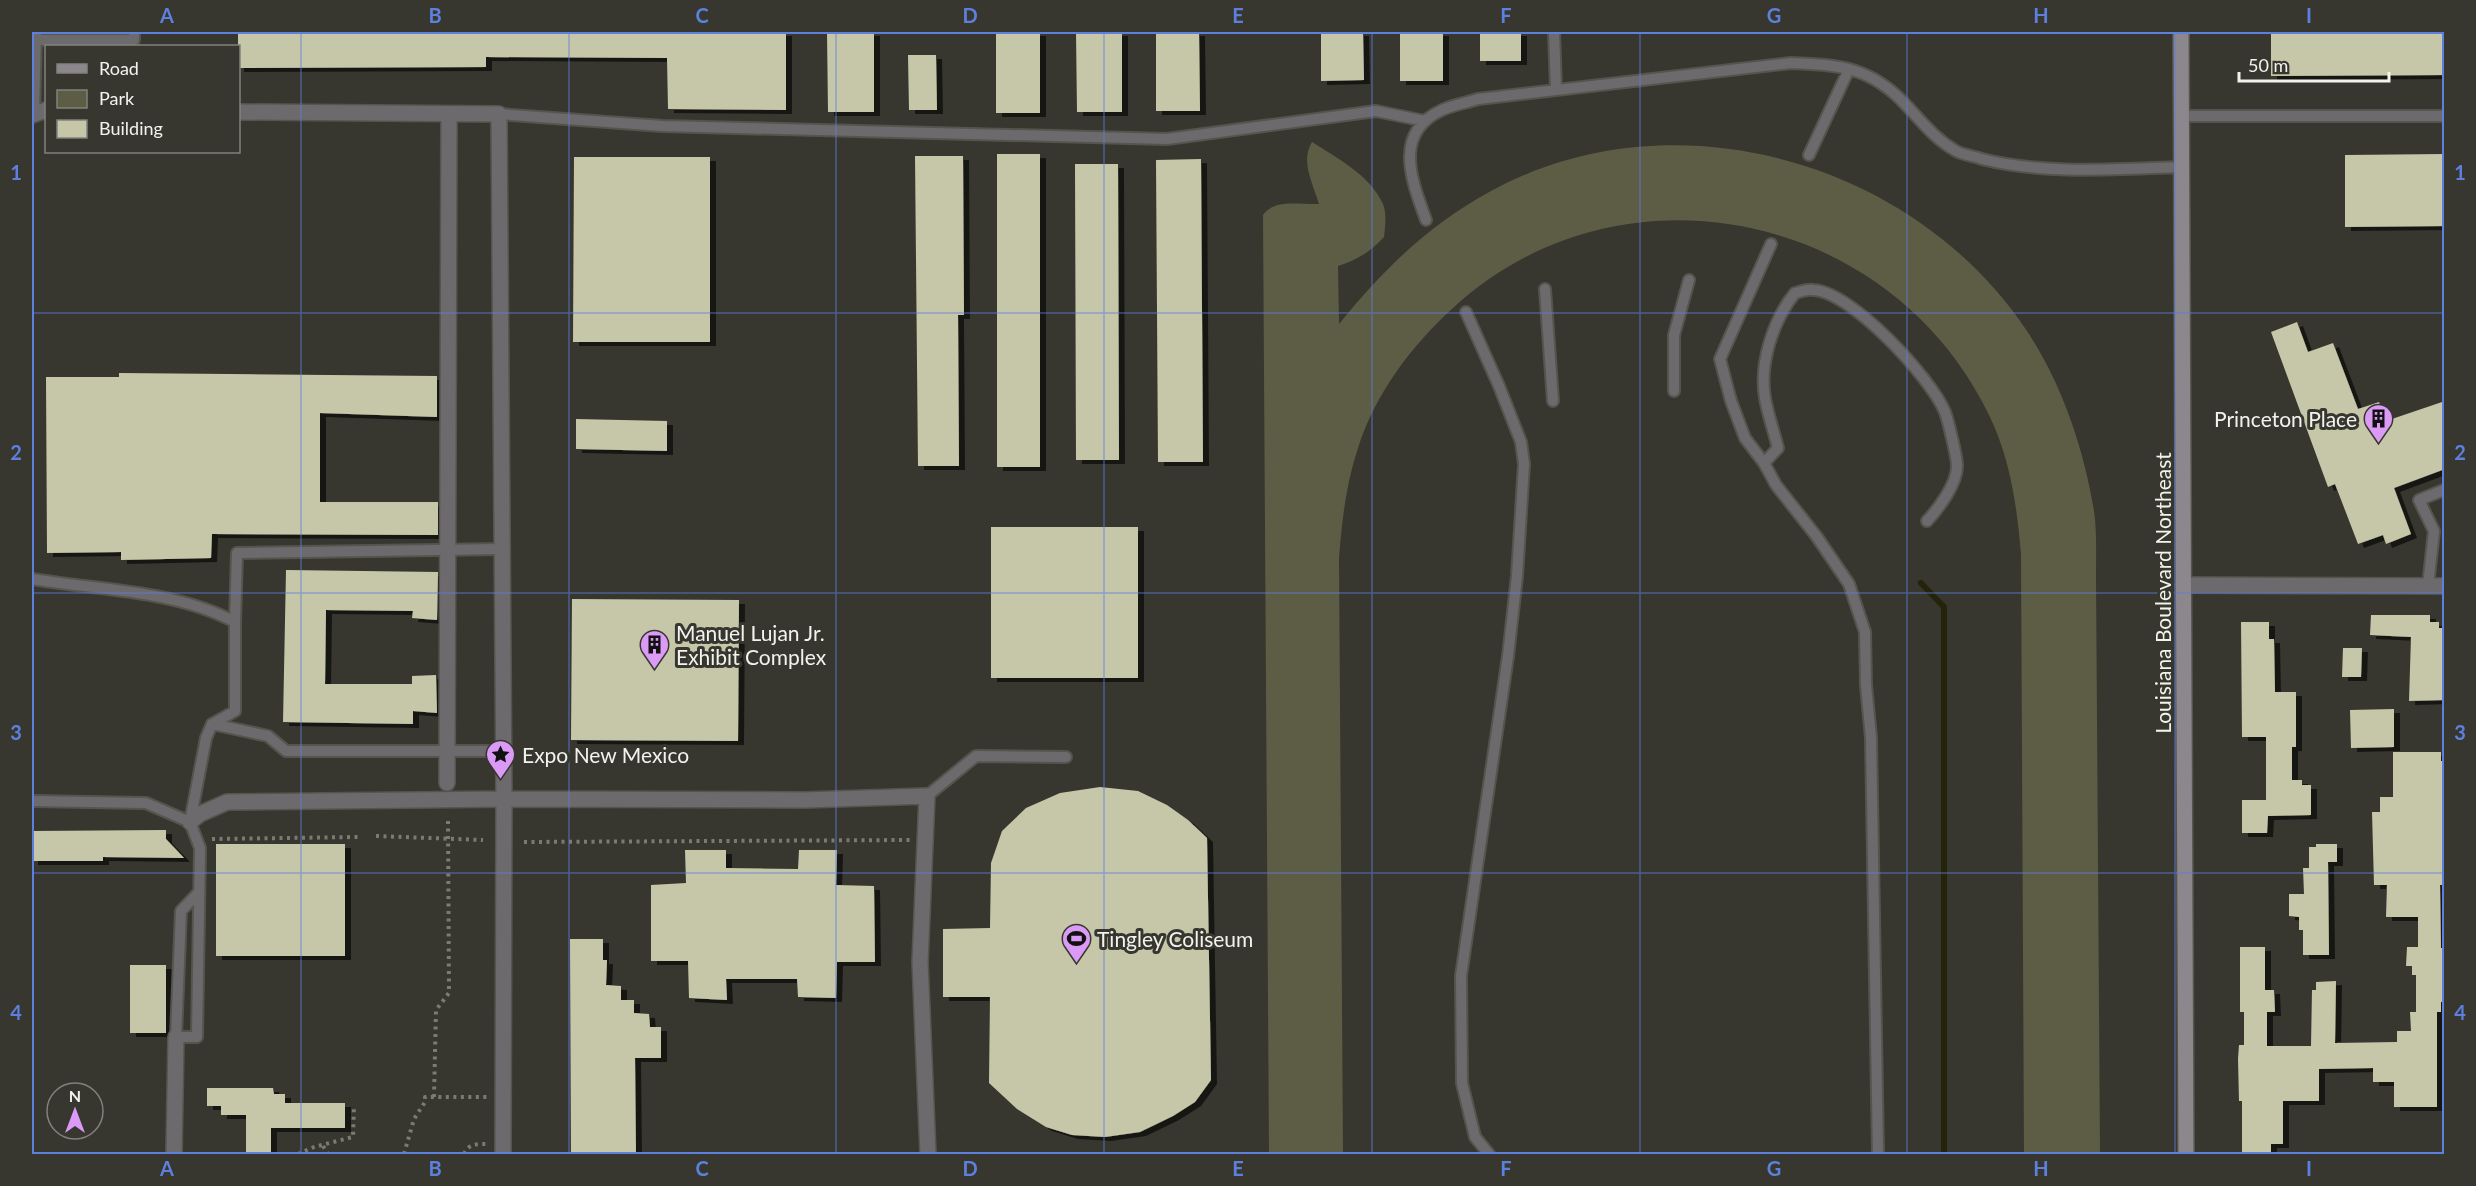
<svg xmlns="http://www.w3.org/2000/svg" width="2476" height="1186" viewBox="0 0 2476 1186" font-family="Lato,sans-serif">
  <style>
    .green { fill: #5d5d46 }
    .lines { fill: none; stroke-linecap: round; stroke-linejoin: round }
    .stream { stroke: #25240b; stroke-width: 6 }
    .building { fill: #c6c7a9; filter: url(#shadow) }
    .service-casing { stroke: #55554e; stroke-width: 14 }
    .pedestrian-casing { stroke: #55554e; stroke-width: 18 }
    .minor-casing { stroke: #55554e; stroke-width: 18 }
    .tertiary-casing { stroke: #55554e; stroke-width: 18 }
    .secondary-casing { stroke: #55554e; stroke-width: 18 }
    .path { stroke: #7b7b74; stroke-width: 4; stroke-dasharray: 3 4.5; stroke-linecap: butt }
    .service { stroke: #6d6a6e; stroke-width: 10 }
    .pedestrian { stroke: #6d6a6e; stroke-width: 15 }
    .minor { stroke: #6d6a6e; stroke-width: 15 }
    .tertiary { stroke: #6d6a6e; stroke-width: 15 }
    .secondary { stroke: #8b878c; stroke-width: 15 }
    .grid { fill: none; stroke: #5d80df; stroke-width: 1.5; stroke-opacity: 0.55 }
    .labels { text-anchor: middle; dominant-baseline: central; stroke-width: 6; stroke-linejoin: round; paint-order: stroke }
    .poi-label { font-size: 21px; fill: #f3f3ee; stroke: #373730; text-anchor: start }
    .street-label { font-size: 21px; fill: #f3f3ee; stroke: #373730 }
    .neatline { fill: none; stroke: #5d80df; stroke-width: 2 }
    .grid-label { font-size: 20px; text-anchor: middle; font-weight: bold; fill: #5d80df }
  </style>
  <defs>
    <filter id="shadow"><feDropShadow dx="6" dy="4" stdDeviation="0" flood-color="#0009"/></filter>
  </defs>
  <rect width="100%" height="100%" fill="#373730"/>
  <path class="green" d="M1312 142C1337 158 1370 175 1383 204 1387 214 1385 227 1384 237 1370 252 1357 260 1338 266L1339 324C1384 269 1427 226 1491 191 1673 92 1914 161 2027 331 2062 384 2084 449 2094 511 2097 532 2096 554 2096 576L2100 1154H2024L2021 554C2017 506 2010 458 1989 415 1891 211 1620 154 1453 308 1412 345 1375 394 1358 448 1346 484 1342 520 1339 558L1343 1154H1269L1263 215C1275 198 1300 205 1319 204 1313 183 1300 162 1312 142Z"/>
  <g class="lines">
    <path class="stream" d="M1921 583 1944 607V1154"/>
  </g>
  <path class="building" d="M238 32H786V110L668 109 667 58 486 57V67L238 68Z
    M827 32H874V112H828Z
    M996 32H1040V113H996Z
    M1076 32H1122V112H1077Z
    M1156 32H1199L1200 111H1156Z
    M1321 32H1363L1364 80 1321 81Z
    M1400 32H1443V81H1400Z
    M1480 32H1521V61H1480Z
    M2271 32H2445V75L2271 76Z
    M908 55H936L937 110H909Z
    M997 154H1040V467H997Z
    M2445 154V226L2345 227V155Z
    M915 156H963L964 315H958L959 466H918Z
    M574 157H710V342H573Z
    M1201 159 1203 462H1158L1156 160Z
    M1075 164H1118L1119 460H1076Z
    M2297 322 2308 352 2333 343 2358 409 2379 402 2386 421 2445 401V469L2394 488 2411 534 2386 544 2383 535 2358 544 2335 484 2328 487 2271 332Z
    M119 373 437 376V417L320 413V502H438V535L212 534 211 558 121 560V552L47 553 46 377H119Z
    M576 419 667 421V451L576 449Z
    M991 527H1138V678H991Z
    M286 570 438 572 437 620 412 618 413 611 326 610 325 684H412V676L436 675 437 713 413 711V724L283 722Z
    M572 599 739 600 738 741 571 740Z
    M2371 615H2430V622H2439V628H2442L2445 700 2409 701 2411 637 2370 635Z
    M2241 622H2269V639H2274L2275 692H2296V747H2292V780H2302V785H2311V815L2268 816 2267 833H2242V800H2266V737H2242Z
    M2343 648H2362L2361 677H2342Z
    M2394 709V747L2351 748 2350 710Z
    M2393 752H2441V761H2445V777H2442L2445 885H2440L2441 948H2445V1002H2441V1012H2437V1107H2394V1082H2373V1068L2319 1069V1101H2283V1144H2271V1154H2242V1101H2239L2238 1059 2239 1045H2244V1012H2240V947H2265V990H2274L2275 1012H2267V1046H2311L2312 990H2316V982L2336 981 2335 1043 2397 1042V1031H2411L2410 1012H2416V975H2412V966H2406L2407 947H2418V917H2386L2387 885H2374L2372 812H2380V797H2393Z
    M1100 787 1138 791 1167 805 1188 820 1207 838 1211 1080 1195 1102 1173 1116 1140 1132 1105 1137 1072 1135 1046 1127 1017 1109 989 1083 990 997H943V929L990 928 991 863 1002 831 1026 808 1060 793Z
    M166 830V839L184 858 103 857V861H32V831Z
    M216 844H345V956H216Z
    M2316 844H2337V862H2328L2329 955H2303V930H2299V917L2289 916V894H2304L2303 868H2309V847H2316Z
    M685 850H726V868L798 869 799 850H837L836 885 874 886 875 962H837L836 998 798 997 797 979H726L727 1000 689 998 688 961H651V885L686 883Z
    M570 939H603V960H607L606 985 621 986V1000H634V1013L649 1014 650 1027H661V1058H635L636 1155H571Z
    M130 965H166V1033H130Z
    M207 1088H273L274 1094H285V1103H345V1128H271V1155H246V1115H221V1106H207Z"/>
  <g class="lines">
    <defs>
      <path id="service" d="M1554 32 1556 89
        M36 40H134V32
        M34 114 36 32
        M499 114 662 126 1167 139 1376 111 1425 121
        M2181 116H2444
        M1809 155 1849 69
        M1426 220C1412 181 1392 133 1442 110 1453 105 1466 103 1478 99L1791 63C1840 65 1871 67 1906 105 1922 122 1935 139 1956 151 1963 155 1974 156 1982 159 2046 175 2116 169 2181 167
        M1771 244 1720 359 1731 401 1745 438 1764 463 1776 485 1817 537 1849 584 1865 632 1866 685 1871 738 1878 1154
        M1545 289 1553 401
        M1466 312 1499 386 1521 442 1524 464 1517 576 1508 656 1461 976 1462 1083 1475 1137 1489 1154
        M1674 391V335L1689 280
        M1764 463 1778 448C1774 432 1768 415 1765 398 1759 364 1773 320 1795 293 1800 292 1807 289 1813 290 1851 291 1931 378 1945 412 1948 420 1957 457 1957 466 1957 484 1939 508 1927 521
        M32 579C98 590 175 590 235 622V711L212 724 206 738 190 822
        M2428 586 2434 531 2419 500 2444 490
        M235 622 237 553 502 549
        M212 724 268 736 286 751H504
        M927 796 976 756 1066 757
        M32 801 146 803 190 822 200 848 197 1037H176L181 911 199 892"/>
      <path id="pedestrian" d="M447 783 449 114"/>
      <path id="minor" d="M238 112 499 114 504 799 503 1154
        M32 115 46 110
        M190 822 200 814 227 802 504 799 805 800 927 796 920 962 928 1154
        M174 1154 176 1037"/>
      <path id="tertiary" d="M2183 585 2444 586"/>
      <path id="secondary" d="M2181 32 2186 1154"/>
    </defs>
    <use href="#service" class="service-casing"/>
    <use href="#pedestrian" class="pedestrian-casing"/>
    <use href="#minor" class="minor-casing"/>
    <use href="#tertiary" class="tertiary-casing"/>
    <use href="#secondary" class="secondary-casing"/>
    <path class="path" d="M376 836 483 840
      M212 839 358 837
      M524 842 910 840
      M434 1097 436 1010 449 993 448 819
      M323 1146 328 1154
      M298 1154 314 1147 353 1137 354 1105
      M404 1154 414 1119 425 1102V1097H488
      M464 1154C469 1143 477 1144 488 1144"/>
    <use href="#service" class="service"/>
    <use href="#pedestrian" class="pedestrian"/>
    <use href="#minor" class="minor"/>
    <use href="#tertiary" class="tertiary"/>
    <use href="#secondary" class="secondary"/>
  </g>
  <path class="grid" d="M301 32V1154M569 32V1154M836 32V1154M1104 32V1154M1372 32V1154M1640 32V1154M1907 32V1154M2175 32V1154M32 313H2444M32 593H2444M32 873H2444"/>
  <defs>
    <symbol id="building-pin" viewBox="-11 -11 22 30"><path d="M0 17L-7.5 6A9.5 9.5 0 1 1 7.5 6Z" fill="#da9af6" stroke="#373730"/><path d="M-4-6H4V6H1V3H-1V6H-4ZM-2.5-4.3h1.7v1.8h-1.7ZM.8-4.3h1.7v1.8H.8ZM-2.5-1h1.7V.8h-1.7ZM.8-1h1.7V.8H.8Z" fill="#111"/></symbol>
    <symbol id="sight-pin" viewBox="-11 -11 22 30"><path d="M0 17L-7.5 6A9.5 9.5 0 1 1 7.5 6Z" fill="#da9af6" stroke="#373730"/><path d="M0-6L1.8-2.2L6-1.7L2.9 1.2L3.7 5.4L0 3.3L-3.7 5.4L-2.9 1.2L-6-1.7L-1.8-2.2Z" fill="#111"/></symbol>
    <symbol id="stadium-pin" viewBox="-11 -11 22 30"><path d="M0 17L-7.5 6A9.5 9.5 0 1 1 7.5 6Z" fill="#da9af6" stroke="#373730"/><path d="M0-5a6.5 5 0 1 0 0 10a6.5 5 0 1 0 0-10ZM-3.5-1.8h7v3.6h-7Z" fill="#111"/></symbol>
  </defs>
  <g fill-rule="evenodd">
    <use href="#building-pin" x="2362" y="402" width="33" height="45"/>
    <use href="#building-pin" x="638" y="628" width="33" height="45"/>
    <use href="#sight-pin" x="484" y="738" width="33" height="45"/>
    <use href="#stadium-pin" x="1060" y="922" width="33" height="45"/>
  </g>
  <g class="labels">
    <g class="poi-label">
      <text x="2357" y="418" text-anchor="end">Princeton Place</text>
      <text x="676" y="632">Manuel Lujan Jr.<tspan x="676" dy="24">Exhibit Complex</tspan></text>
      <text x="522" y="754">Expo New Mexico</text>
      <text x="1097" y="938">Tingley Coliseum</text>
    </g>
    <g class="street-label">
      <text transform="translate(2162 593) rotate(-90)">Louisiana Boulevard Northeast</text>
    </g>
  </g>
  <rect width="2476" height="1186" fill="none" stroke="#373730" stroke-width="66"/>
  <rect x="45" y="45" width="195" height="108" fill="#373730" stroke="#82827c" stroke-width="1.5"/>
  <rect x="57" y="64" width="30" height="9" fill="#8b878c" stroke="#82827c" stroke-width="1.5"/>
  <text x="99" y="75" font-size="18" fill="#f3f3ee">Road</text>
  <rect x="57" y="90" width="30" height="18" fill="#5d5d46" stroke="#82827c" stroke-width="1.5"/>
  <text x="99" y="105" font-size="18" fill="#f3f3ee">Park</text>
  <rect x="57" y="120" width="30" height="18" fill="#c6c7a9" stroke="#82827c" stroke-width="1.5"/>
  <text x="99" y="135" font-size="18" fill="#f3f3ee">Building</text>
  <g transform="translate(75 1111)"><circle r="28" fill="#373730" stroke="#82827c" stroke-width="1.5"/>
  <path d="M0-4.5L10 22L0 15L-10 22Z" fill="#da9af6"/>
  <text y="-9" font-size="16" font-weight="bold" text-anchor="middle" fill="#f3f3ee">N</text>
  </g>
  <path d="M2239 72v9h150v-9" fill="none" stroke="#f3f3ee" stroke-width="3"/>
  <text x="2248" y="72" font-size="18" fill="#f3f3ee" stroke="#373730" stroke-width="4.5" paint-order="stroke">50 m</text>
  <rect x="33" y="33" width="2410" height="1120" class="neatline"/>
  <g class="grid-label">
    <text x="167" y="23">A</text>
    <text x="435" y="23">B</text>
    <text x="702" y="23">C</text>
    <text x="970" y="23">D</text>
    <text x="1238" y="23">E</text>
    <text x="1506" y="23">F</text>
    <text x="1774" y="23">G</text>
    <text x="2041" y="23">H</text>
    <text x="2309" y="23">I</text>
    <text x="16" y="180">1</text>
    <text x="2460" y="180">1</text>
    <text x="16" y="460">2</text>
    <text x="2460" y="460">2</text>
    <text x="16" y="740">3</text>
    <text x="2460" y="740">3</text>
    <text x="16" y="1020">4</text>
    <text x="2460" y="1020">4</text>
    <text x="167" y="1176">A</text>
    <text x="435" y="1176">B</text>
    <text x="702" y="1176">C</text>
    <text x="970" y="1176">D</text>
    <text x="1238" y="1176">E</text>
    <text x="1506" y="1176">F</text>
    <text x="1774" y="1176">G</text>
    <text x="2041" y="1176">H</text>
    <text x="2309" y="1176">I</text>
  </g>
</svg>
